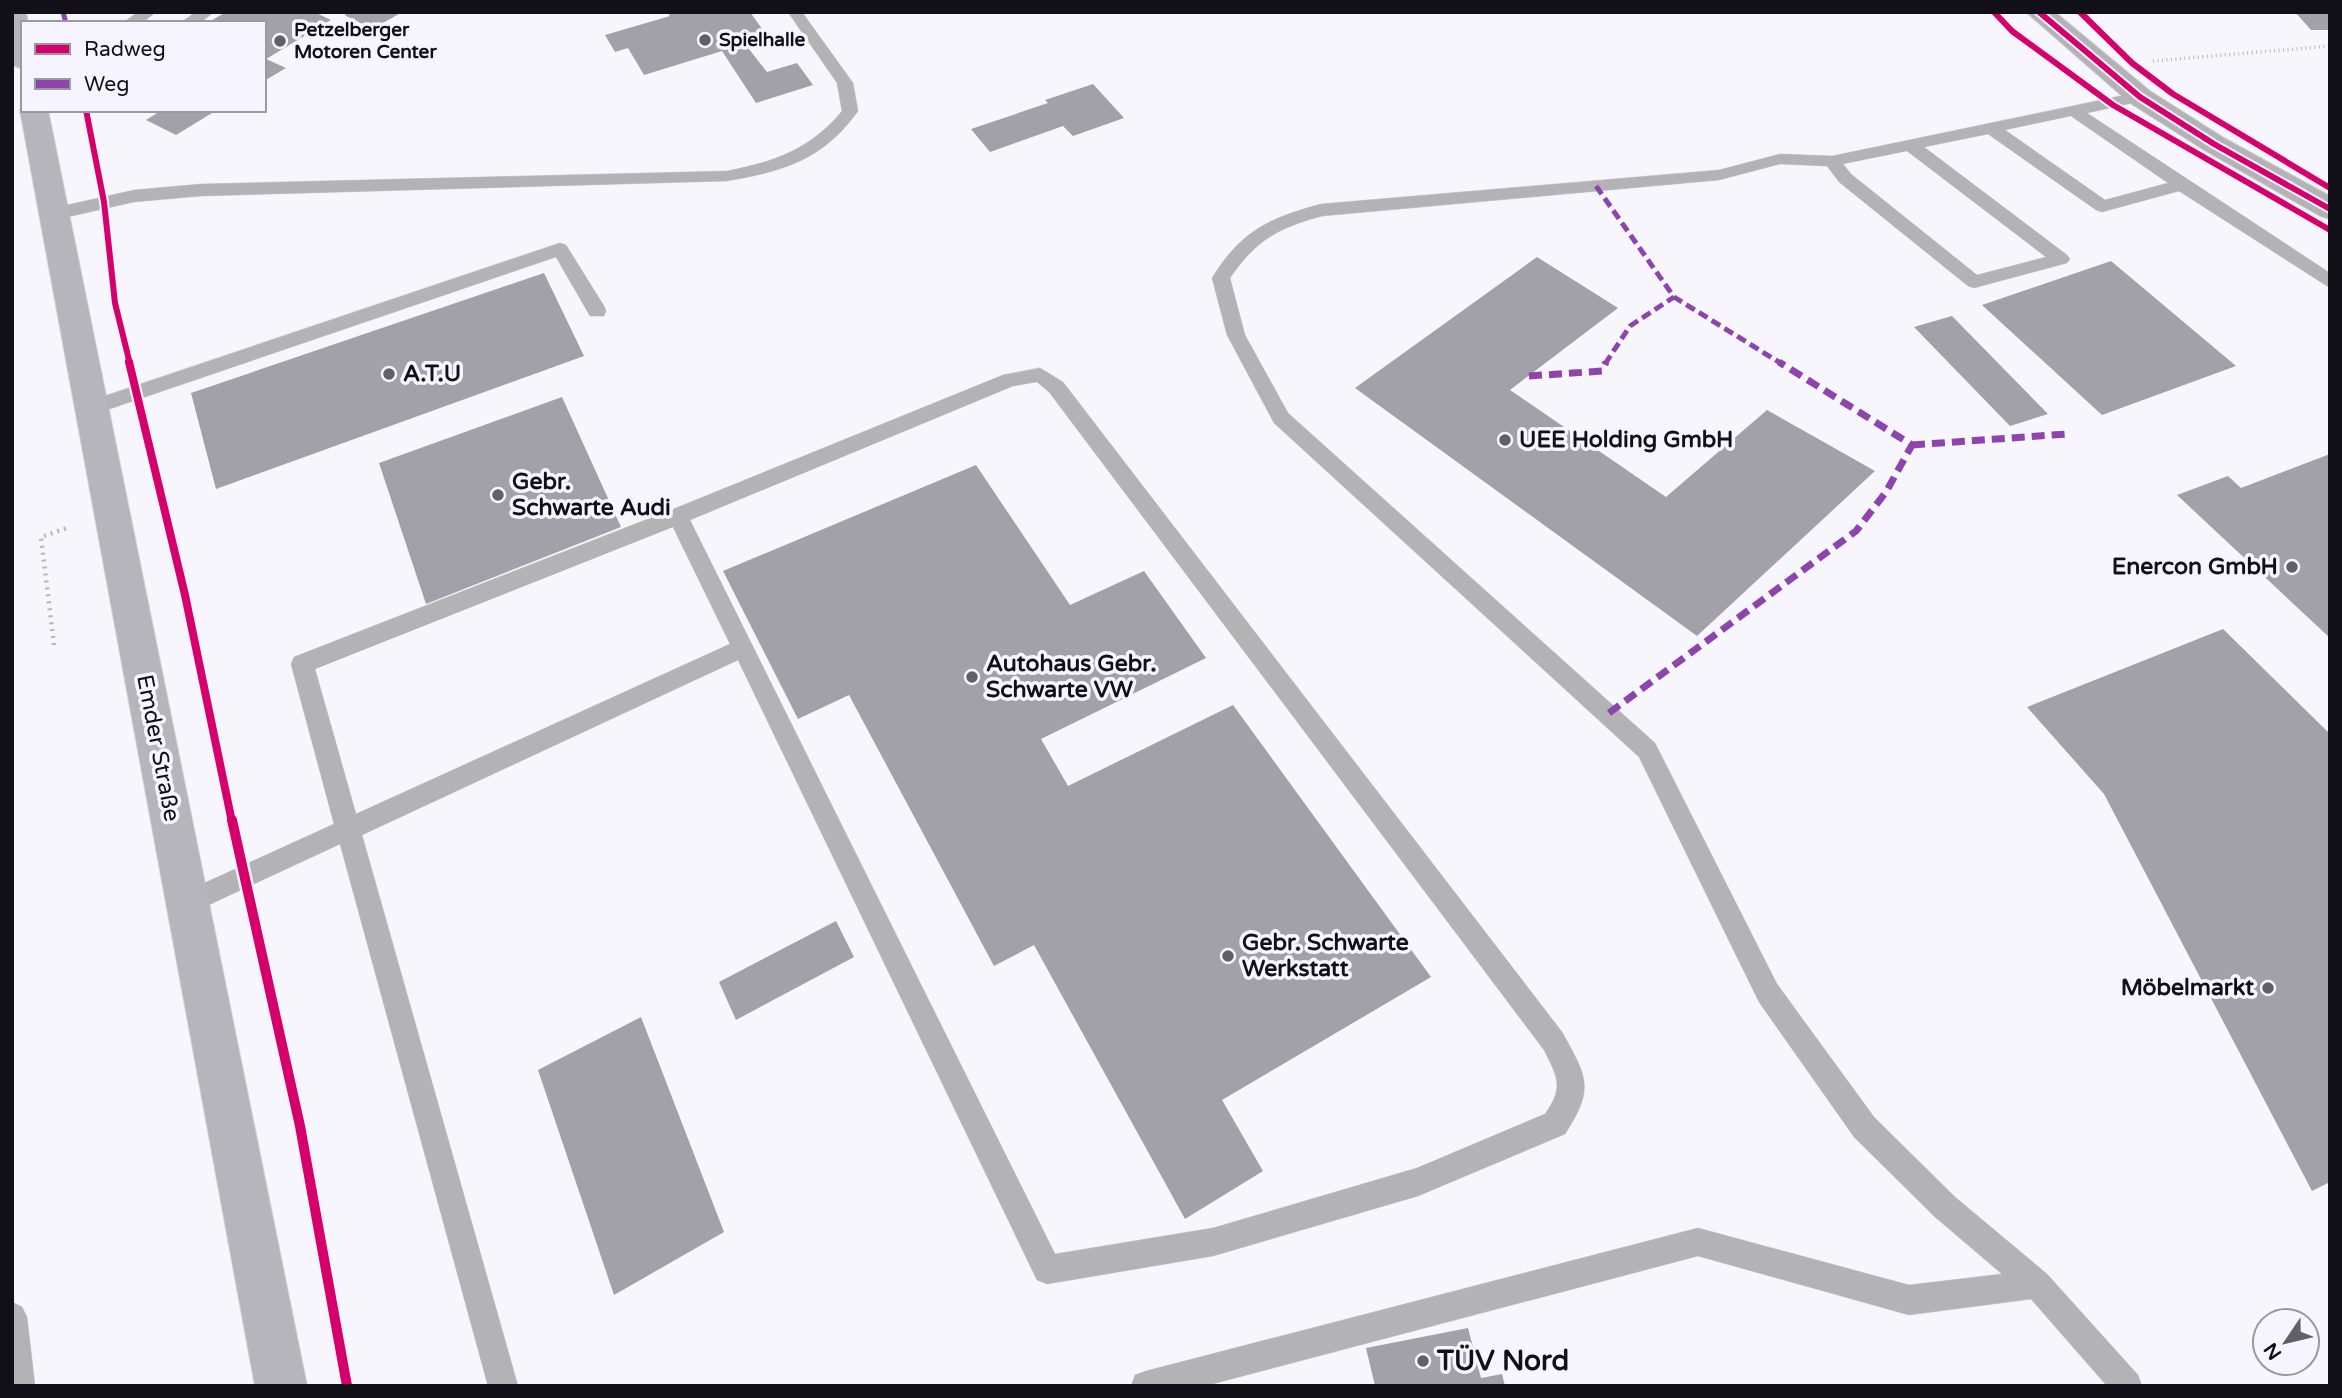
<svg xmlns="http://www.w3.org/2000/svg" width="2342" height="1398" viewBox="0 0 2342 1398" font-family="'Varela Round',sans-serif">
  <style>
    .building { fill: #a2a0a8 }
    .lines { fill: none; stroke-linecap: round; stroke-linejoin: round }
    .service-casing { stroke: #d3d2d7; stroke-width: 1 }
    .tertiary-casing { stroke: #d3d2d7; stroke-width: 2 }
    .primary-casing { stroke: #d3d2d7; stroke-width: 2 }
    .path-far1 { stroke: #b8b7bb; stroke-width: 3.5; stroke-dasharray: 1 3.5; stroke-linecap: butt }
    .path { stroke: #b8b7bb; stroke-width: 4.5; stroke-dasharray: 2 5; stroke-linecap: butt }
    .service { fill: #b3b3b6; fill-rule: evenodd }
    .tertiary { fill: #b3b3b6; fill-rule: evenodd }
    .primary { fill: #b6b5bb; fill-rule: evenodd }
    .quiet-far1 { stroke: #8e44ad; stroke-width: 5; stroke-dasharray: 10 5; stroke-linecap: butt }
    .quiet { stroke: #8e44ad; stroke-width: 7; stroke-dasharray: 13 7; stroke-linecap: butt }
    .cycleway-far2-casing { stroke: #f6f4fe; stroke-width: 10 }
    .cycleway-far1-casing { stroke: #f6f4fe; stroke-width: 12 }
    .cycleway-casing { stroke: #f6f4fe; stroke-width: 15 }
    .cycleway-far2 { stroke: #d6006c; stroke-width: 6 }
    .cycleway-far1 { stroke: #d6006c; stroke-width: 8 }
    .cycleway { stroke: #d6006c; stroke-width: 10 }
    .poi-dot { fill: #626067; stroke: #f6f4fe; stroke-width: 2.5 }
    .labels { text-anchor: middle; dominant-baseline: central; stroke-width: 7; stroke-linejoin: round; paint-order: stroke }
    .far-poi-label { font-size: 19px; font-weight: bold; fill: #110f17; stroke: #f6f4fe; text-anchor: start }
    .poi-label { font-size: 23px; font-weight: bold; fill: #110f17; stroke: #f6f4fe; text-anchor: start }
    .street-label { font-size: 23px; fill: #110f17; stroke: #f6f4fe }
    .near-poi-label { font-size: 28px; font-weight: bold; fill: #110f17; stroke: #f6f4fe; text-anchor: start }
  </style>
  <rect width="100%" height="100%" fill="#f7f6fc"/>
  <path class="building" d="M226 12H314L331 20 266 59 286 68 264 81V23H207Z
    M344 12H402L373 29 346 16Z
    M667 12H750L768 37 745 44 767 72 797 63 813 85 756 103 722 51 644 75 628 48 615 52 605 35 670 16Z
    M2295 12H2330V30H2311Z
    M1093 84 1124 118 1073 136 1063 126 990 152 971 129 1048 103 1045 100Z
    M162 110H217L176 135 146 120Z
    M1537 257 1618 308 1510 390 1666 497 1767 410 1875 471 1697 636 1355 388Z
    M2111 261 2236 366 2102 415 1982 305Z
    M544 273 584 356 216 489 191 393Z
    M1952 316 2048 414 2010 426 1914 327Z
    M562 397 621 527 426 604 379 463Z
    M2330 454V638L2177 495 2228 476 2241 488Z
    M976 465 1070 605 1144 571 1206 658 1041 739 1068 786 1233 705 1431 977 1222 1100 1263 1171 1185 1219 1034 945 994 966 849 695 798 719 723 571Z
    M2223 629 2330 734V1182L2312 1191 2104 794 2027 707Z
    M836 921 854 957 736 1020 719 982Z
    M641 1017 724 1232 614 1295 538 1070Z
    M1468 1328 1481 1378 1502 1374 1505 1386H1375L1366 1348Z"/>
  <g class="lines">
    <defs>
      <path id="service" d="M138 12H156L142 23H123Z
        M196 12H214L200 23H180Z
        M788 12H802L853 83 858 111C823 160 784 171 727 181L201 196 134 202 54 220 45 214 54 208 134 190 201 184 727 171C774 162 811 149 842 111L837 83Z
        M2140 92 2148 97 2146 100 2087 113 2330 273V288L2179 191 2102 212 2096 210 1988 134 1924 147 2067 255 2070 259 2067 263 1974 288 1968 286 1839 182 1827 166 1780 164 1719 180 1322 216C1278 228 1256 240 1230 278L1245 335 1288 413 1655 743 1777 984 1874 1117 1955 1197 2047 1274 2138 1375 2142 1386H2107L2031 1299 1909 1315 1698 1256 1205 1386H1131L1135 1375 1146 1371 1698 1228 1909 1285 2002 1274 1935 1217 1854 1137 1759 1002 1639 757 1274 423 1227 335 1212 278C1241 231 1269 218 1321 204L1719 170 1780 154 1832 156ZM2071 116 2168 183 2105 200 2005 130ZM1907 151 2046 257 1977 275 1851 174 1843 164Z
        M560 243 566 245 604 306 606 311 604 316H590L556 257 98 413H84L81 408 84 403Z
        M1040 368 1063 382 1562 1032C1587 1077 1595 1088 1565 1134L1418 1196 1213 1256 1047 1284 1037 1280 738 660 362 835 518 1386H488L340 844 187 915 178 911 175 903 178 895 334 824 291 664 294 657 671 510 1003 375ZM1037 382 1049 392 1544 1050C1558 1078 1564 1087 1545 1114L1417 1168 1213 1228 1055 1254 690 520 1013 386ZM673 527 730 644 356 814 315 669Z
        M12 1302 22 1307 27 1317 35 1386H12Z"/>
      <path id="tertiary" d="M2026 12H2055L2150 91 2224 138 2330 196V219L2320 216 2204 150 2130 103Z"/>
      <path id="primary" d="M12 12H26L28 23H23V69L12 65Z
        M23 106V110H48L307 1386H255L20 110Z"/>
    </defs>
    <use href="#service" class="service-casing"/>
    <use href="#tertiary" class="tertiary-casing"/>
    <use href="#primary" class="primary-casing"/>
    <path class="path-far1" d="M2153 61 2330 46"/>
    <path class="path" d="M54 645 41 537 70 527"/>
    <use href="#service" class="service"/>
    <use href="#tertiary" class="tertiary"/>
    <use href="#primary" class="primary"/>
    <path class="quiet-far1" d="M63 12 66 23
      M1596 186 1674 297 1782 364
      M1605 364 1630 326 1674 297"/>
    <path class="quiet" d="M1529 376 1602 371 1606 362
      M1912 445 2067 434
      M1609 713 1856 531 1886 492 1912 445 1779 362"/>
    <defs>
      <path id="cycleway-far2" d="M1994 12 2012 31 2113 105 2330 230
        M2039 12 2140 97 2214 144 2330 209
        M2080 12 2132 63 2173 94 2330 188
        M86 110 104 202 115 303 130 364"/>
      <path id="cycleway-far1" d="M129 362 185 595 232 822"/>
      <path id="cycleway" d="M232 820 300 1126 347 1386"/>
    </defs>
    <use href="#cycleway-far2" class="cycleway-far2-casing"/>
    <use href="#cycleway-far1" class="cycleway-far1-casing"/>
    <use href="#cycleway" class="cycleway-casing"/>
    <use href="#cycleway-far2" class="cycleway-far2"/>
    <use href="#cycleway-far1" class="cycleway-far1"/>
    <use href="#cycleway" class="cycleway"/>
  </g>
  <g class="poi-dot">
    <circle cx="705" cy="40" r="7"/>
    <circle cx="280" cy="41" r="7"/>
    <circle cx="389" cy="374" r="7"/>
    <circle cx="1505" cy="440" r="7"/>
    <circle cx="498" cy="495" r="7"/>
    <circle cx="2292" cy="567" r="7"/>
    <circle cx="972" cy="677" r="7"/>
    <circle cx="1228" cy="956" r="7"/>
    <circle cx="2268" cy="988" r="7"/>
    <circle cx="1423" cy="1361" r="7"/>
  </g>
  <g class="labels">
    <g class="far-poi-label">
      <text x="294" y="30">Petzelberger<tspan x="294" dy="22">Motoren Center</tspan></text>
      <text x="719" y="40">Spielhalle</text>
    </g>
    <g class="poi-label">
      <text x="403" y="374">A.T.U</text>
      <text x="1519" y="440">UEE Holding GmbH</text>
      <text x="512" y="482">Gebr.<tspan x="512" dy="26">Schwarte Audi</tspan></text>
      <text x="2278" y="567" text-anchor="end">Enercon GmbH</text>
      <text x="986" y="664">Autohaus Gebr.<tspan x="986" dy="26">Schwarte VW</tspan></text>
      <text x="1242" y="943">Gebr. Schwarte<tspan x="1242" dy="26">Werkstatt</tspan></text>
      <text x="2254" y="988" text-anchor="end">Möbelmarkt</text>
    </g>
    <g class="street-label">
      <text transform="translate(158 748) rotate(79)">Emder Straße</text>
    </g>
    <g class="near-poi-label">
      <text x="1437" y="1361">TÜV Nord</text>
    </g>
  </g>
  <rect width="2342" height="1398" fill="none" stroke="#110f17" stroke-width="28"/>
  <rect x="21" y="21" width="245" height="91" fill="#f6f4fe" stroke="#9a98a2" stroke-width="2"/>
  <rect x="35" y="44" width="35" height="10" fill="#d6006c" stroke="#9a98a2" stroke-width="2"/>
  <text x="84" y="56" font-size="21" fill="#110f17">Radweg</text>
  <rect x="35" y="79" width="35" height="10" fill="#8e44ad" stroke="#9a98a2" stroke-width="2"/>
  <text x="84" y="91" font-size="21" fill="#110f17">Weg</text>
  <g transform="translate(2286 1342) rotate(235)"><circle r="33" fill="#f6f4fe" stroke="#9a98a2" stroke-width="2"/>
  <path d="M0-5L12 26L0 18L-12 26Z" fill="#626067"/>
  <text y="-10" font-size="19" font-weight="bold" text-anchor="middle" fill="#110f17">N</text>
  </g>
</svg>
